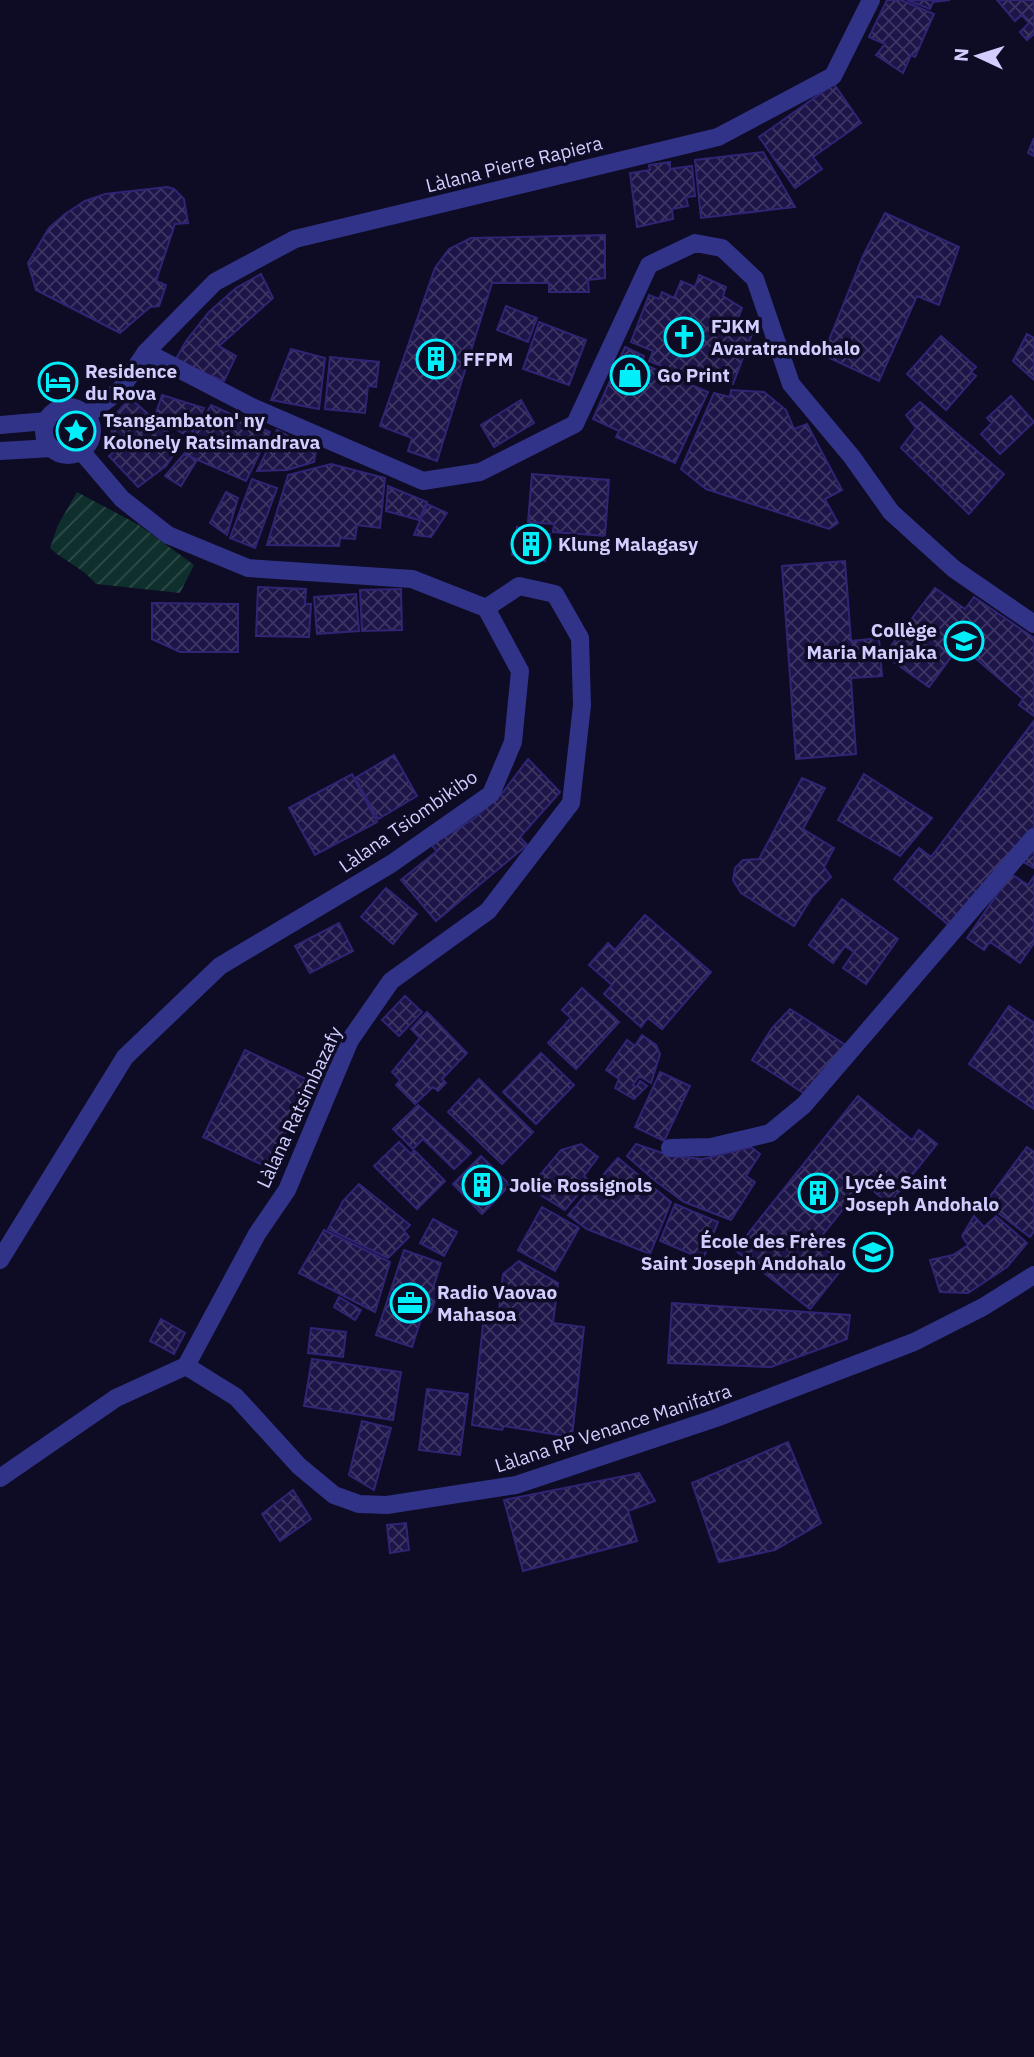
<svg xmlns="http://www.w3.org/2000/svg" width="1034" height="2057" viewBox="0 0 1034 2057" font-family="'IBM Plex Sans',sans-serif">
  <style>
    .garden { fill: url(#garden-furrows) }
    .building { fill: url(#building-cross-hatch); stroke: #302575; stroke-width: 2 }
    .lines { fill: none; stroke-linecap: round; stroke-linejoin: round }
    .minor { stroke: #313388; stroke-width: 18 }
    .tertiary { stroke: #313388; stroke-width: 18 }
    .labels { text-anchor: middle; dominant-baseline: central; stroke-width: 7; stroke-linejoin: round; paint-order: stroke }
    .street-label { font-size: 19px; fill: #d1ceff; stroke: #0e0b24 }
    .poi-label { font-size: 19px; font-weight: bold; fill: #d1ceff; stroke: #0e0b24; text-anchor: start }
  </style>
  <defs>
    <pattern id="garden-furrows" width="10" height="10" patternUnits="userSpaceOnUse" patternTransform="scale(1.75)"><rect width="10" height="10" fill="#0e2f2c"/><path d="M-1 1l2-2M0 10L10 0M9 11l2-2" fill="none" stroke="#304c4c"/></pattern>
    <pattern id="building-cross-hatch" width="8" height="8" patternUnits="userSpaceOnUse" patternTransform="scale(1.75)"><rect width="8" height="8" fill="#1d1547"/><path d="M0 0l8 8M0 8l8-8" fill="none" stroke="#3d3663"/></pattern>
  </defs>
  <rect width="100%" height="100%" fill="#0e0b24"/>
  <path class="garden" d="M77 492 139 525 194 565 180 593 96 584C83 568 65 562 50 548L58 525Z"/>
  <path class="building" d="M887 0H901L934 14 915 57 911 55 903 73 876 55 885 44 869 37Z
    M907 0H950L933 2 930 9Z
    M997 0H1034V34L1027 40 1020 32 1029 23 1022 15 1015 21Z
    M834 84 861 123 813 157 822 169 795 188 759 137Z
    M1034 138V156L1028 153Z
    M763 152 795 207 701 218 695 160Z
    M670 162V169L692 166 695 196 686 197 688 206 672 209 673 219 637 227 630 173 650 170 649 165Z
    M167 187 174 189 184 199 188 223 175 224 156 281 166 285 159 306 150 307 120 333 36 290 28 263 49 228 65 214 85 201 105 194Z
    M885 213 959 247 939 305 917 296 879 381 823 355 863 256Z
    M605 235V278L588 280 589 292H549V283H492L437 461 408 451 412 438 380 426 435 268 449 249 471 238Z
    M261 274 273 298 219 346 236 356 224 381 188 367 176 359 186 341 209 312 236 288Z
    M699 275 726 287 723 296 742 308 735 327 752 334 733 384 701 372 698 381 649 361 653 351 631 342 649 295 659 299 662 292 674 298 681 281 695 287Z
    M506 306 537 318 528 342 497 330Z
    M539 322 586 340 569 385 523 369Z
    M1027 334 1034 338V380L1013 361Z
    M941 336 976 367 971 372 976 376 946 410 907 374Z
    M625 347 644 356 641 363 708 392 675 463 616 437 619 431 593 419Z
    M291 349 325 358 319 409 271 400Z
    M330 357 379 362 376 387 368 386 365 413 325 409Z
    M731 390 764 392 786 410 794 429 807 424 842 490 825 499 838 523 829 529 706 489 681 469 714 393 730 397Z
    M162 395 204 408 190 438 155 416Z
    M1011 396 1034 422 1000 454 981 434 992 423 987 418Z
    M130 398 181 443 166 466 138 487 109 456 115 451 111 427 116 414Z
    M521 400 534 423 494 447 481 425Z
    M920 402 1004 474 969 514 901 448 916 428 906 415Z
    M211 405 270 432 246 481 184 454Z
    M277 430 316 451 314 462 287 470 257 471Z
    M184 454 197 460 181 486 165 476Z
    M331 464 385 478 380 528 357 525 355 539 340 538 339 546 267 545 288 475Z
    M532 474 609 480 605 536 553 532 554 524 528 522Z
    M252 479 277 488 255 548 230 538Z
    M388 486 427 502 419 520 386 511Z
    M226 492 238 498 227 535 210 523Z
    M427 504 447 513 431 537 414 535Z
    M517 527 550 534 545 561 512 555Z
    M845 561 851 641 879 638 882 676 851 678 856 754 796 759 782 566Z
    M258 587 306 589 305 604H311L309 637 256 636Z
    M935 588 965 609 974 597 1034 638V716L1019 705 1023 699 960 645 929 687 884 655Z
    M401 589 402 630 362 631 360 590Z
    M356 594 359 631 317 634 314 597Z
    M152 603 238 604V652H180L152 639Z
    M1034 721V827L951 927 894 879 919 848 931 857Z
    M394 755 417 796 378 819 355 778Z
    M528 759 560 792 520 837 527 845 436 921 401 880 437 851 431 845 475 818 504 791Z
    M352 774 377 822 315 855 289 808Z
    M864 774 932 818 900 856 838 820Z
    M802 778 825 788 803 829 834 848 824 867 831 877 812 897 794 926 741 893 733 880 735 868 743 860 759 859Z
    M1034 847V868L1023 862Z
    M1011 874 1028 885 1034 876V943L1020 963 990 942 984 950 967 938Z
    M386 888 417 914 393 944 361 917Z
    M842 899 898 939 866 984 843 968 854 952 845 946 833 963 809 945Z
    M645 915 711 972 662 1029 648 1018 641 1027 604 994 612 985 589 965 608 943 615 950Z
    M339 923 353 951 310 973 295 946Z
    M582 988 619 1022 576 1069 548 1043 571 1018 562 1010Z
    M405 996 422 1012 399 1036 382 1020Z
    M1009 1006 1034 1023V1109L969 1064Z
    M790 1009 847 1046 805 1094 752 1060 772 1028Z
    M427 1012 467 1053 442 1079 446 1083 438 1091 433 1087 415 1104 396 1085 400 1080 392 1072 420 1038 411 1029Z
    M642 1035 656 1045 660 1054 651 1083 639 1076 633 1085 636 1087 640 1081 647 1086 634 1099 615 1088 619 1079 606 1070 627 1040 635 1046Z
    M245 1050 310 1081 269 1168 203 1137Z
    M541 1053 574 1085 536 1124 503 1092Z
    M660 1072 690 1086 664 1141 635 1127Z
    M479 1079 533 1132 502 1164 448 1112Z
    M858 1096 912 1140 919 1130 937 1144 889 1204 864 1183 817 1242 845 1265 810 1309 735 1250Z
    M418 1105 471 1153 454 1169 423 1139 413 1149 393 1129Z
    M399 1142 411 1154 414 1150 445 1181 417 1209 374 1166Z
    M581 1144 598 1157 584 1176 589 1181 565 1210 529 1188 561 1150Z
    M636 1144 671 1156 703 1159 751 1147 760 1154 746 1176 755 1182 731 1220 684 1202 654 1180 627 1156Z
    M1027 1147 1034 1152V1231L1030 1237 985 1203Z
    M481 1156 510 1185 482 1214 453 1184Z
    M618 1158 671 1202 650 1254 587 1229 568 1215Z
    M359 1184 410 1225 404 1231 409 1237 388 1258 328 1229 343 1201Z
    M675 1204 718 1222 703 1259 660 1241Z
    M542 1207 579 1228 555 1271 518 1250Z
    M974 1216 984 1227 996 1216 1027 1243 1007 1267 968 1293 940 1292 930 1260 953 1255 968 1245 962 1236Z
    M433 1219 457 1232 444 1256 420 1243Z
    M324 1230 390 1262 375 1312 299 1273Z
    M404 1250 441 1263 434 1285 438 1293 431 1312 422 1316 412 1347 376 1335Z
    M519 1261 558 1283 553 1323 584 1327 572 1437 504 1426 502 1430 472 1425 484 1316 498 1318 503 1274Z
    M339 1297 361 1310 355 1320 334 1307Z
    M672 1303 850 1315 847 1339 771 1367 668 1363Z
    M161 1319 185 1333 174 1354 150 1341Z
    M311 1328 346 1332 343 1357 308 1353Z
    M312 1359 401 1372 393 1420 304 1406Z
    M427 1389 468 1394 460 1455 419 1450Z
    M362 1421 391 1428 374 1490 349 1475Z
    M788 1442 821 1523 775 1550 719 1562 692 1483Z
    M639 1473 655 1501 628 1511 637 1541 523 1571 504 1500Z
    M293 1490 311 1519 280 1541 262 1514Z
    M406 1523 409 1550 390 1553 387 1525Z"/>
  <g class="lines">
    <path class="minor" d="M146 352 252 407 423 481 480 472 575 424 649 265 695 243 722 248 755 279 791 384 852 457 891 512 954 569 1034 624
      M0 425 47 421
      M0 451 52 448
      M670 1148 711 1147 770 1133 804 1105 1034 837
      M186 1366 257 1234 287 1190 350 1040 391 981 488 911 571 803 582 705 580 638 555 594 519 586 486 608
      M186 1366 236 1397 299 1466 334 1495 359 1504 387 1505 516 1485 716 1418 914 1342 983 1307 1034 1275
      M0 1478 116 1398 186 1366"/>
    <path class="tertiary" d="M44 431a24 24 0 1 1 48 0a24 24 0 1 1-48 0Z
      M86 416 120 390 146 352 215 282 295 239 718 137 833 76 871 0
      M0 1260 125 1057 220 966 391 864 491 794 513 742 520 671 486 608 412 579 248 568 168 535 122 499 81 451"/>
  </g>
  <defs>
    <symbol id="church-ring" viewBox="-11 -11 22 22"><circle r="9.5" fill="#0e0b24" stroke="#00eff9" stroke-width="1.5"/><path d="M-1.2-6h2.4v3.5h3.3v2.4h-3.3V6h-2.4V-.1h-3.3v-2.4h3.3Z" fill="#00eff9"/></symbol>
    <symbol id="building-ring" viewBox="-11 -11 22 22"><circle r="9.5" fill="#0e0b24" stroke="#00eff9" stroke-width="1.5"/><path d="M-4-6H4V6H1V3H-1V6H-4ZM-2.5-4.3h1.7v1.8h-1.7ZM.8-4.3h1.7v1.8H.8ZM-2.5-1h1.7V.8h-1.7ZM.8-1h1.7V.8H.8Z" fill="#00eff9"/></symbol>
    <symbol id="shop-ring" viewBox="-11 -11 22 22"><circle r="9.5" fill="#0e0b24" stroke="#00eff9" stroke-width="1.5"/><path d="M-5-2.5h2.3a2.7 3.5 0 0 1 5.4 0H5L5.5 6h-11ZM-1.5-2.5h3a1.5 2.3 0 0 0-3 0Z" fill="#00eff9"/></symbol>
    <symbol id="hotel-ring" viewBox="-11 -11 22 22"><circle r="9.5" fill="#0e0b24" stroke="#00eff9" stroke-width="1.5"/><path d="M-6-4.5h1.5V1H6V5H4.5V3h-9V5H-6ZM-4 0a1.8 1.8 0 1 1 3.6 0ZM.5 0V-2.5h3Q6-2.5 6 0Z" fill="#00eff9"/></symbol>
    <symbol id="sight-ring" viewBox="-11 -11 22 22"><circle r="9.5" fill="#0e0b24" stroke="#00eff9" stroke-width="1.5"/><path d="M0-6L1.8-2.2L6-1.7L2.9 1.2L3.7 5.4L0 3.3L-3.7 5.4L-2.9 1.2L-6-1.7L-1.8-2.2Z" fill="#00eff9"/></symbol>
    <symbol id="school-ring" viewBox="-11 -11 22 22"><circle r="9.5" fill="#0e0b24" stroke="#00eff9" stroke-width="1.5"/><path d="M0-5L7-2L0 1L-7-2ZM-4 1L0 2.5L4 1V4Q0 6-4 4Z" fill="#00eff9"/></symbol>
    <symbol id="office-ring" viewBox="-11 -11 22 22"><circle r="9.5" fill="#0e0b24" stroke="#00eff9" stroke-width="1.5"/><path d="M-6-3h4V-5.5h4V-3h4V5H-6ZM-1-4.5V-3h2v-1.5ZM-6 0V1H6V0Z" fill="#00eff9"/></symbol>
  </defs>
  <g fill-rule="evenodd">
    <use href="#church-ring" x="662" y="315" width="44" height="44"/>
    <use href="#building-ring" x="414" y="337" width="44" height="44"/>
    <use href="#shop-ring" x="608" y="353" width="44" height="44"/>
    <use href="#hotel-ring" x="36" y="360" width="44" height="44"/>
    <use href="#sight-ring" x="54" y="409" width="44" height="44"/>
    <use href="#building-ring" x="509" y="522" width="44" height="44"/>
    <use href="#school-ring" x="942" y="619" width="44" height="44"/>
    <use href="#building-ring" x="460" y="1163" width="44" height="44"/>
    <use href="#building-ring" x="796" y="1171" width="44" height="44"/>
    <use href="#school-ring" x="851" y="1230" width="44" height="44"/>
    <use href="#office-ring" x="388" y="1281" width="44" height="44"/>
  </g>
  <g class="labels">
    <g class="street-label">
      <text transform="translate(514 164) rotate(-14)">Làlana Pierre Rapiera</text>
      <text transform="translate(408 821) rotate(-35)">Làlana Tsiombikibo</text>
      <text transform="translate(299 1107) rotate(-65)">Làlana Ratsimbazafy</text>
      <text transform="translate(613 1428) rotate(-18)">Làlana RP Venance Manifatra</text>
    </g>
    <g class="poi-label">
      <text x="711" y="326">FJKM<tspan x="711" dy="22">Avaratrandohalo</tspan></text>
      <text x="463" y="359">FFPM</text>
      <text x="85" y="371">Residence<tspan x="85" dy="22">du Rova</tspan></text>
      <text x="657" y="375">Go Print</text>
      <text x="103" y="420">Tsangambaton' ny<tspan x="103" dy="22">Kolonely Ratsimandrava</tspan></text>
      <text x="558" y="544">Klung Malagasy</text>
      <text x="937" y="630" text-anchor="end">Collège<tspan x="937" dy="22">Maria Manjaka</tspan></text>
      <text x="845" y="1182">Lycée Saint<tspan x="845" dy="22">Joseph Andohalo</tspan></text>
      <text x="509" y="1185">Jolie Rossignols</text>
      <text x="846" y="1241" text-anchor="end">École des Frères<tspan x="846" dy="22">Saint Joseph Andohalo</tspan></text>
      <text x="437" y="1292">Radio Vaovao<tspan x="437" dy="22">Mahasoa</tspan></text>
    </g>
  </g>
  <g transform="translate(978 56) rotate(274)" stroke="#0e0b24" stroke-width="5" paint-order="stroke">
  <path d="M0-5L12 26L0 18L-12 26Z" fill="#d1ceff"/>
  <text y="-10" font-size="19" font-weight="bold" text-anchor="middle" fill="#d1ceff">N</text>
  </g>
</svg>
